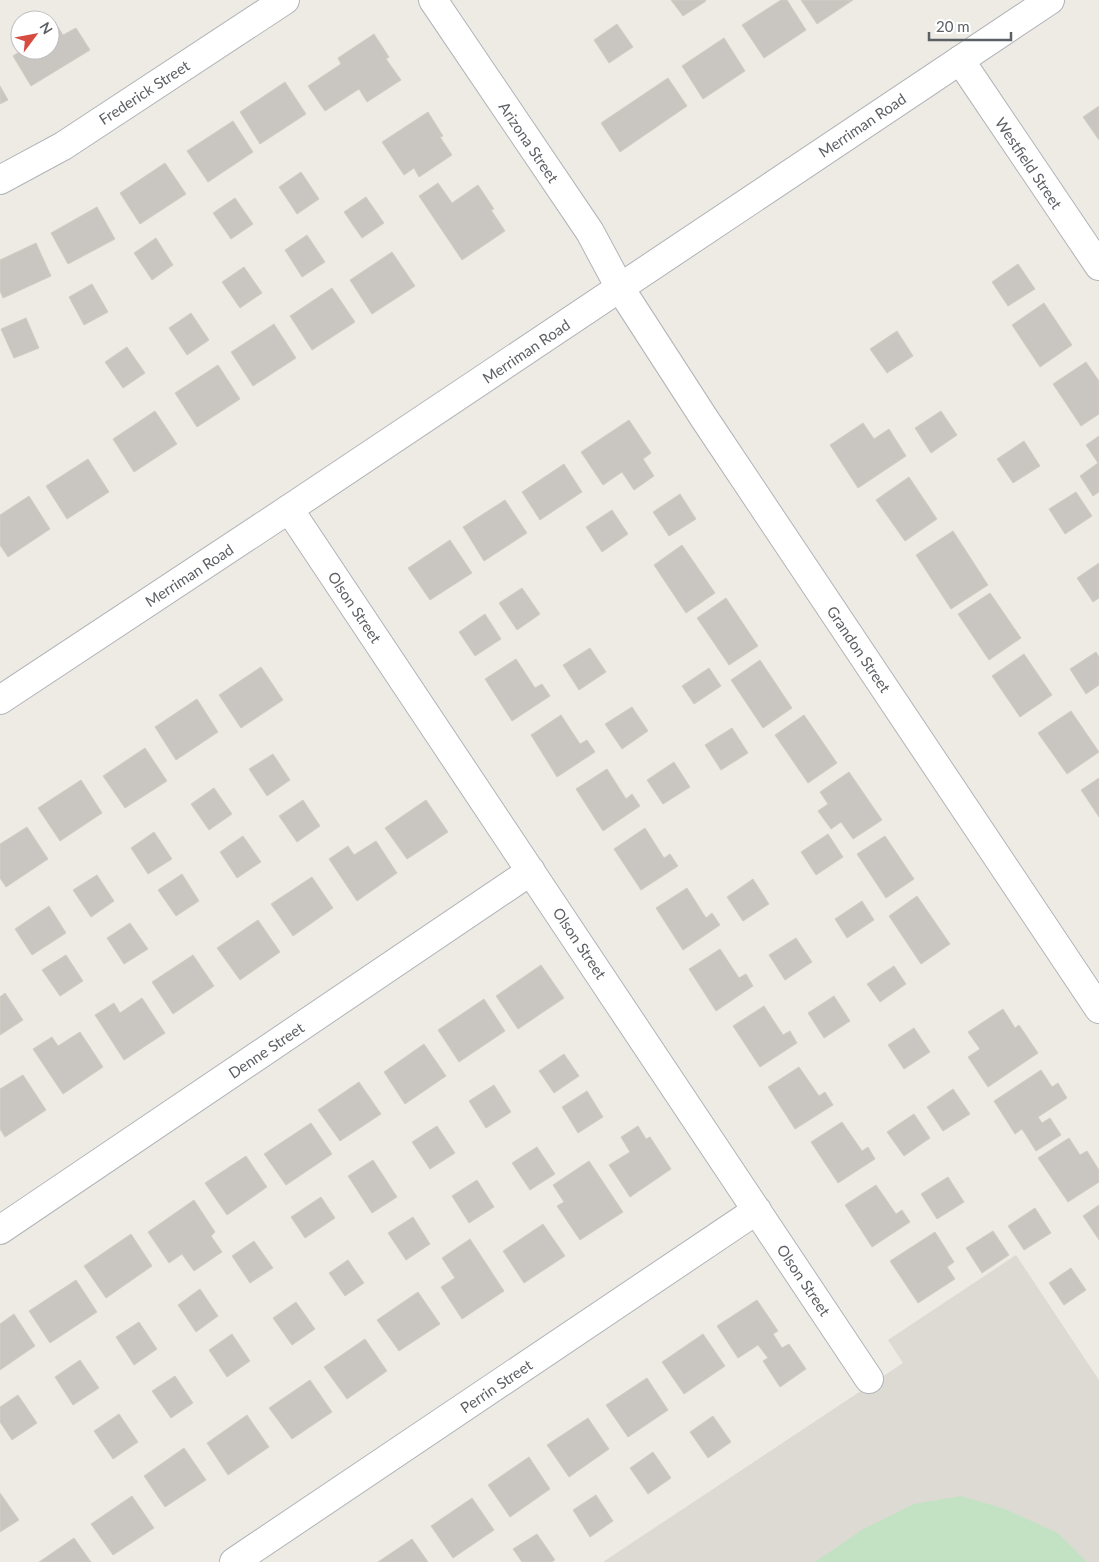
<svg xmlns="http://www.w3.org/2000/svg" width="1099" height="1562" viewBox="0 0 1099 1562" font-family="Lato,sans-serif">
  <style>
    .education { fill: #dddad3 }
    .green { fill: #c3e2c3 }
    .building { fill: #c9c6c1; stroke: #d1cdc3 }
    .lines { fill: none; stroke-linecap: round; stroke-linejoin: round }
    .minor-casing { stroke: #b1b4b8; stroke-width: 30 }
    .secondary-casing { stroke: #b1b3b8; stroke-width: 30 }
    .minor { stroke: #fff; stroke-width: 28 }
    .secondary { stroke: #fff; stroke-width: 28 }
    .labels { text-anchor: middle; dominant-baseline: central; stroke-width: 4; stroke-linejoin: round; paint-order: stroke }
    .street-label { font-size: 15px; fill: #5c5f63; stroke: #fff }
  </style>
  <rect width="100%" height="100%" fill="#edebe4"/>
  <path class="education" d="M1016 1255 1099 1380V1562H603L903 1363 888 1340Z"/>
  <path class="green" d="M961 1496 1005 1509 1058 1533 1087 1562H815L863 1529 914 1504Z"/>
  <path class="building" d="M671 0H705L706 1 683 16Z
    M781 0H787L806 30 764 58 742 25Z
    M801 0H853L817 24Z
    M617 24 633 47 609 63 594 40Z
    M58 27 63 35 76 28 90 50 31 86 13 56 22 50H50V32Z
    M374 34 389 57 386 59 401 80 367 102 359 89 325 111 308 86 341 64 338 58Z
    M724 38 745 71 703 99 682 66Z
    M668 78 687 106 620 152 601 123Z
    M285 82 306 114 260 144 240 112Z
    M0 86 8 100 0 104Z
    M1099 106V140L1083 117Z
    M428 112 443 136 440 137 452 155 419 177 414 168 404 175 382 142Z
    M233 121 253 152 208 182 187 151Z
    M165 163 186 194 140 224 120 193Z
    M301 172 319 199 297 214 279 187Z
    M438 183 452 203 478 185 494 209 491 210 505 231 462 260 419 196Z
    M366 197 384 223 362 238 344 212Z
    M235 198 253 224 231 239 213 213Z
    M97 207 115 239 68 264 51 233Z
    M307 235 325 262 302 277 285 250Z
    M156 238 173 265 152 280 134 253Z
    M36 243 51 276 3 298 0 291V260Z
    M392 252 415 286 372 314 350 280Z
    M1018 264 1035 289 1008 306 992 282Z
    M244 267 262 293 240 308 222 282Z
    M92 284 108 312 84 325 69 297Z
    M332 288 355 322 312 350 290 316Z
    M1044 303 1072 345 1040 367 1012 325Z
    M191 313 209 340 187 355 169 328Z
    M26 318 39 348 14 358 1 329Z
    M274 324 296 358 253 386 231 352Z
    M897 331 913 356 887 373 870 349Z
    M127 347 145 373 123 388 105 362Z
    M1086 362 1099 381V414L1081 426 1053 384Z
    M218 365 240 399 197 427 175 393Z
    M155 411 177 444 134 472 113 439Z
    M941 411 957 435 931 453 915 428Z
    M629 420 651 453 643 459 654 476 634 490 622 472 603 485 581 452Z
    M863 423 874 439 889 429 906 456 858 488 830 445Z
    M1099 436V492L1093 496 1080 476 1098 463 1086 445Z
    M1024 441 1040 466 1013 483 997 459Z
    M88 459 109 492 67 519 46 486Z
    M564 464 582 492 540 520 522 492Z
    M909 477 937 519 905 541 876 500Z
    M1076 492 1092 516 1065 534 1049 509Z
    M680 494 696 519 669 536 653 512Z
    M29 496 50 529 8 557 0 545V515Z
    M505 500 527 533 484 561 463 527Z
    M612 510 628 534 602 552 586 527Z
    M953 531 988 585 951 609 916 555Z
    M450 540 472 573 430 600 408 568Z
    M682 545 715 593 686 613 654 565Z
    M1099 563V598L1093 602 1077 578Z
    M522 588 540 614 517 630 499 603Z
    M990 593 1021 638 989 660 958 614Z
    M726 598 758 646 729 665 697 618Z
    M485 614 501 639 475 656 459 632Z
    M590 648 606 672 579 690 563 665Z
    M1096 652 1099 657V685L1086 694 1070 669Z
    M1024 654 1052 695 1020 717 992 676Z
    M516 659 535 688 542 684 550 696 512 721 485 679Z
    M760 660 792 708 763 728 731 680Z
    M261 667 283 700 241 728 219 695Z
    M709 668 721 686 694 704 682 686Z
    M197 699 218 732 176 760 155 727Z
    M632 707 648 731 622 749 605 724Z
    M1071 711 1099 752 1067 774 1038 733Z
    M561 715 580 744 587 740 595 752 557 777 531 735Z
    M804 715 837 763 808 783 775 735Z
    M732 728 748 753 721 770 705 745Z
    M145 748 167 781 125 808 103 776Z
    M273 754 290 780 267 796 249 769Z
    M674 762 690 787 663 804 647 780Z
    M607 769 626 799 632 794 640 806 603 831 576 789Z
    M849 772 882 820 853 839 841 822 831 829 818 811 828 804 820 792Z
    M1099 778V817L1081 790Z
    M81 780 102 813 60 841 38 808Z
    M214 788 232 814 209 830 191 804Z
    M303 800 320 826 297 842 279 816Z
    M426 800 448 832 407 859 385 828Z
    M27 827 48 859 6 887 0 878V844Z
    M645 828 664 858 670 854 678 866 641 890 614 849Z
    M154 832 172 859 148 874 131 848Z
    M828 834 843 857 816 875 801 852Z
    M243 836 261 862 237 878 220 852Z
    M885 836 914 879 886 898 857 854Z
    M376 841 397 873 357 901 329 859 348 846 354 855Z
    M182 874 199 901 176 916 158 890Z
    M97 875 114 901 91 917 73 890Z
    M312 877 333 908 293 936 271 904Z
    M753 879 769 904 743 921 727 897Z
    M687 888 706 918 712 913 720 925 683 950 656 908Z
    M917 896 950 944 921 964 889 916Z
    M862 901 874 920 847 938 835 919Z
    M49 906 66 933 32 955 15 929Z
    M258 920 280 952 240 980 217 948Z
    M130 923 148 949 124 964 107 938Z
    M796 938 812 962 785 980 769 955Z
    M720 949 739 978 746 974 753 986 716 1011 689 969Z
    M66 955 83 981 60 996 42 970Z
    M193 955 214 986 173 1014 152 982Z
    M541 965 564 998 518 1029 496 996Z
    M894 966 906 984 880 1002 867 984Z
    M5 993 23 1020 0 1035V997Z
    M834 996 850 1021 824 1038 808 1013Z
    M142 998 165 1033 124 1060 95 1015 114 1003 120 1013Z
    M484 999 505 1031 459 1062 438 1030Z
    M764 1006 783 1035 790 1031 797 1043 760 1067 733 1026Z
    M1003 1009 1015 1028 1019 1025 1038 1053 988 1087 968 1057 980 1049 968 1032Z
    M914 1028 930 1052 904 1069 888 1045Z
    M80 1032 103 1067 63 1094 33 1049 52 1037 58 1046Z
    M424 1044 446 1076 405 1104 384 1072Z
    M564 1054 579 1076 554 1093 539 1071Z
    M799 1067 819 1096 825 1092 833 1105 795 1129 768 1087Z
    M1041 1070 1052 1087 1058 1083 1067 1098 1038 1117 1042 1123 1050 1118 1061 1135 1036 1151 1022 1129 1015 1134 994 1101Z
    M23 1075 46 1110 5 1137 0 1129V1089Z
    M359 1082 381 1114 340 1141 318 1110Z
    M494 1085 511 1112 486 1128 469 1101Z
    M953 1089 970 1114 943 1131 927 1107Z
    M587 1091 603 1117 578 1133 562 1107Z
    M914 1114 930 1138 904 1156 887 1132Z
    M842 1122 862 1151 868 1147 875 1159 838 1183 811 1142Z
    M311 1123 332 1154 286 1185 264 1154Z
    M437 1126 455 1153 430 1169 412 1142Z
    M638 1126 646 1139 650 1137 671 1169 630 1197 609 1165 630 1152 621 1137Z
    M1069 1138 1080 1155 1087 1151 1099 1170V1182L1068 1202 1038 1158Z
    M537 1147 555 1174 530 1190 512 1163Z
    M246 1156 267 1187 227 1215 205 1183Z
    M373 1160 397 1197 372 1213 348 1176Z
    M589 1161 623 1212 580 1240 557 1206 564 1202 553 1185Z
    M948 1177 964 1202 937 1219 921 1194Z
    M477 1180 494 1207 469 1223 452 1196Z
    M876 1185 896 1214 902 1210 910 1222 872 1247 845 1205Z
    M321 1197 335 1218 305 1238 291 1217Z
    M194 1200 215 1232 211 1236 222 1252 194 1271 182 1254 169 1263 148 1232Z
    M1099 1205V1240L1083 1216Z
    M1035 1208 1051 1233 1024 1250 1008 1226Z
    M413 1217 430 1244 406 1260 388 1233Z
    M543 1224 565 1256 524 1283 503 1251Z
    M993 1231 1009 1255 982 1273 966 1248Z
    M935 1232 954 1262 947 1267 955 1279 918 1303 890 1261Z
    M131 1234 152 1266 106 1298 84 1266Z
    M470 1239 504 1291 462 1319 441 1287 455 1278 442 1258Z
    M254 1241 273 1268 250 1283 232 1256Z
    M348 1260 364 1283 345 1296 329 1273Z
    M1071 1268 1086 1290 1064 1305 1049 1283Z
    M76 1280 97 1312 50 1343 29 1311Z
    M200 1289 218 1316 196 1332 178 1305Z
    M418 1292 440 1324 399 1351 377 1320Z
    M757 1300 778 1331 773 1334 782 1348 789 1344 806 1369 780 1387 763 1361 768 1358 758 1345 738 1358 717 1326Z
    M296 1302 315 1329 292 1345 273 1318Z
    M14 1314 35 1346 0 1370V1324Z
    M139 1322 157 1349 134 1365 116 1337Z
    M232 1334 250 1361 227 1377 209 1350Z
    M703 1334 725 1366 684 1394 662 1362Z
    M365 1339 387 1371 347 1399 324 1367Z
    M80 1360 99 1388 73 1405 55 1377Z
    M175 1376 193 1403 171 1418 152 1391Z
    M647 1378 668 1410 628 1437 606 1405Z
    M310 1380 332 1412 292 1439 269 1408Z
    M18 1395 37 1423 12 1440 0 1422V1407Z
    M119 1414 138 1442 113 1459 94 1431Z
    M247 1415 269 1447 228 1475 207 1443Z
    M713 1416 731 1442 708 1458 690 1432Z
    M588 1418 609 1449 569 1477 547 1445Z
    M184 1448 206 1480 165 1507 144 1476Z
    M653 1452 671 1478 648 1494 630 1468Z
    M529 1457 550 1489 510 1517 488 1485Z
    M0 1493 19 1520 0 1532Z
    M596 1495 613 1521 590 1537 573 1510Z
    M132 1496 154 1528 113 1555 91 1524Z
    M472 1498 494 1530 453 1558 431 1526Z
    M537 1534 555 1560 551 1562H522L513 1549Z
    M74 1538 91 1562H39Z
    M412 1539 428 1562H378Z"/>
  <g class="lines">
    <defs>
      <path id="minor" d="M433 0 590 232 620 288 704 418 1099 1009
        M960 60 1099 266
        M0 180 63 146 285 0
        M289 509 869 1379
        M0 1230 531 871
        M234 1562 757 1210"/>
      <path id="secondary" d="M0 700 289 509 1050 0"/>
    </defs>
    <use href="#minor" class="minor-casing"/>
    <use href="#secondary" class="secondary-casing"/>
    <use href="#minor" class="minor"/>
    <use href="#secondary" class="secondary"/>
  </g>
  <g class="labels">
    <g class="street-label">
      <text transform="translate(144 92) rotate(-33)">Frederick Street</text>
      <text transform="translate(862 125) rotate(-34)">Merriman Road</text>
      <text transform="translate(529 142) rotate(56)">Arizona Street</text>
      <text transform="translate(1029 163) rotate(56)">Westfield Street</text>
      <text transform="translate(526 351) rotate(-34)">Merriman Road</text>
      <text transform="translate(189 575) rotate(-33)">Merriman Road</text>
      <text transform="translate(355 607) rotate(56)">Olson Street</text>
      <text transform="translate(859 649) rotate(56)">Grandon Street</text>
      <text transform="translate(580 943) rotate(56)">Olson Street</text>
      <text transform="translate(266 1050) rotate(-34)">Denne Street</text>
      <text transform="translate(804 1280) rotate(56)">Olson Street</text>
      <text transform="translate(496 1386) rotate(-34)">Perrin Street</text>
    </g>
  </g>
  <g transform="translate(35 35) rotate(58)"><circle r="24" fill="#ffffff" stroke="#bebfc1"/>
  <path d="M0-4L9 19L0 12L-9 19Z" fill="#d74c40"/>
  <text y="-8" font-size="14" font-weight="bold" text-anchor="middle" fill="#5c5f63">N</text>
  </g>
  <path d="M929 32v8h82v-8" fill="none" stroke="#5c5f63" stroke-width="2.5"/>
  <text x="936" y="32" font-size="15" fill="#5c5f63" stroke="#ffffff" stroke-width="4" paint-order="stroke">20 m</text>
</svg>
